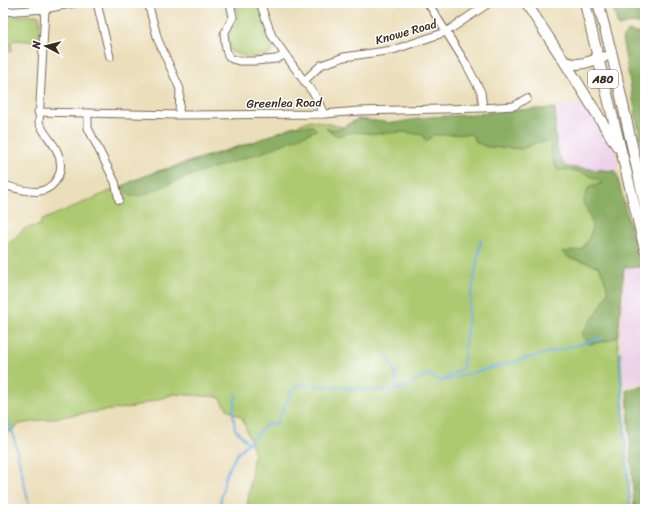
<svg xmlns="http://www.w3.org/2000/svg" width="648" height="512" viewBox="0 0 648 512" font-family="Sriracha,sans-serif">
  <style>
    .built { fill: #edd1e9 }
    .green { fill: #aeca71; stroke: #747a48 }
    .forest { fill: #8aae63; stroke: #626c40 }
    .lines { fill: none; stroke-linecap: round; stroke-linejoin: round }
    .stream { stroke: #71b0e4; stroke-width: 2 }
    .street-casing { stroke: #796955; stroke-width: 9 }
    .primary-casing { stroke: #796955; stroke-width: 12 }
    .street { stroke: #fff; stroke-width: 7 }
    .primary { stroke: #fff; stroke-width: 10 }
    .labels { text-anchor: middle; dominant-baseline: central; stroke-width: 3; stroke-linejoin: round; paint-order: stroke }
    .shield { fill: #fff; stroke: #766a62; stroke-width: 1 }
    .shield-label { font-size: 11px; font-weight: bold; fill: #3b2a1e }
    .street-label { font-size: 12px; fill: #3b2a1e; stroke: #fff }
  </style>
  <rect width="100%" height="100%" fill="#fff"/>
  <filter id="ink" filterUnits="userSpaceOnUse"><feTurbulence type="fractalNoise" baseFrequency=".025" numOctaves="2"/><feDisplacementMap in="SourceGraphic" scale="8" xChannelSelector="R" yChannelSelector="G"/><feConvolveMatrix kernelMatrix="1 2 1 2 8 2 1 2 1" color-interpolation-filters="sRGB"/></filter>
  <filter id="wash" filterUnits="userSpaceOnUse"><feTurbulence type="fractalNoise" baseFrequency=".012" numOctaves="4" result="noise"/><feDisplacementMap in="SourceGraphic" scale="16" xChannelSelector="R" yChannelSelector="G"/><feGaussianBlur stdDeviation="0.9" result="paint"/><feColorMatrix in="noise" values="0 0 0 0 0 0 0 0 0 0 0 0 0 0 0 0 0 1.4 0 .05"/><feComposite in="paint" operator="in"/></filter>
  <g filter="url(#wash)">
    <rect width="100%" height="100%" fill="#ebdeba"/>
    <path class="built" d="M584 103 615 150 617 169 616 171 567 167 561 162 556 141 555 108Z
      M625 268H641L645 277V382L626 387 620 339Z"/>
    <path class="green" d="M236 3H258L274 45C271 65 244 56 231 52L228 37 232 26 238 15Z
      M36 15 39 16 40 21 39 42 15 40 11 44 12 51 3 52V17Z
      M311 120 347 128 460 127 552 139 560 166 606 174 616 332 618 345 631 509H247L254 451 242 418 228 410 219 397 174 394 134 407 79 414 20 424 3 436V249L25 228 41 225 40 221 155 172 253 142Z"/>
    <path class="forest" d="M612 3H645V25C635 23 627 22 618 27Z
      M628 31 645 35V154L643 156 622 38Z
      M555 108C556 126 552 154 567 167L616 171 640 267H624L618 336 607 341 589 344 583 338V331L597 313 608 292 604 277 599 267 586 262 571 259 562 252 581 250C595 232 595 222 583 203L588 188 602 183C590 173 572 169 557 170L551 154 550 142H538L522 149 487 147 477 143 471 134 433 135 426 142 423 135 403 132 375 134 353 132 338 136 326 129H339L358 119 394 123 429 117 467 115 514 110Z
      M294 126H313L317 130 264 152 194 174 140 196H130L122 187 130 182 155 172 171 169 246 145Z
      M645 386V509H634L627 390Z"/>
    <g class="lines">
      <path class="stream" d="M620 352 630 509
        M387 356 394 369 397 390
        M444 379 463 368 469 308 481 240
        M236 394 233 413 235 429 248 443
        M3 417 11 425 30 509
        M219 509 226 474 237 454 267 424H276L293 388 301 384 381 391 403 389 427 374 442 381 603 338"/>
    </g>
  </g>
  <g filter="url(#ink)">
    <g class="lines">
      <defs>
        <path id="street" d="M97 3 110 57
          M148 3 158 40 180 89 179 115
          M230 3 233 17 224 34 226 49 228 56 232 59 239 61H256L276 59 285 55
          M260 3 272 36 304 81 315 95 324 114
          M428 3 465 62 481 92 483 108
          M3 12 45 9 75 3
          M304 81 321 65 344 57 393 50 446 32 489 3
          M38 112 179 115 324 114 359 111 483 108 514 106 527 98
          M88 113V128L115 182 119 200
          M3 185C23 190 46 200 58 177 62 169 61 159 57 151 52 140 44 135 39 122L45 9"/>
        <path id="primary" d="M526 3 564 61 617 146
          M585 3C604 85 626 167 645 250
          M598 3 612 55 645 205
          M564 61C579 68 589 61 604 57"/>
      </defs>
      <use href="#street" class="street-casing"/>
      <use href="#primary" class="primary-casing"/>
      <use href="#street" class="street"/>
      <use href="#primary" class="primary"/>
    </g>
  </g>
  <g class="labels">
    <rect class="shield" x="588" y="70" width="30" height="18" rx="3"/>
    <g class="shield-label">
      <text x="603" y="79">A80</text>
    </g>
    <g class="street-label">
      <text transform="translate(406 32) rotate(-16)">Knowe Road</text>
      <text transform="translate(284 103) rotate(-1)">Greenlea Road</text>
    </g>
  </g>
  <rect width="648" height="512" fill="none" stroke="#fff" stroke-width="16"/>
  <g transform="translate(46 46) rotate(277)" stroke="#ffffff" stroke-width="3" paint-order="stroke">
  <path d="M0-3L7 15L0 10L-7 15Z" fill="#3b2a1e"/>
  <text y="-6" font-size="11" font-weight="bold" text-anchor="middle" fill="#3b2a1e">N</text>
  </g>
</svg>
